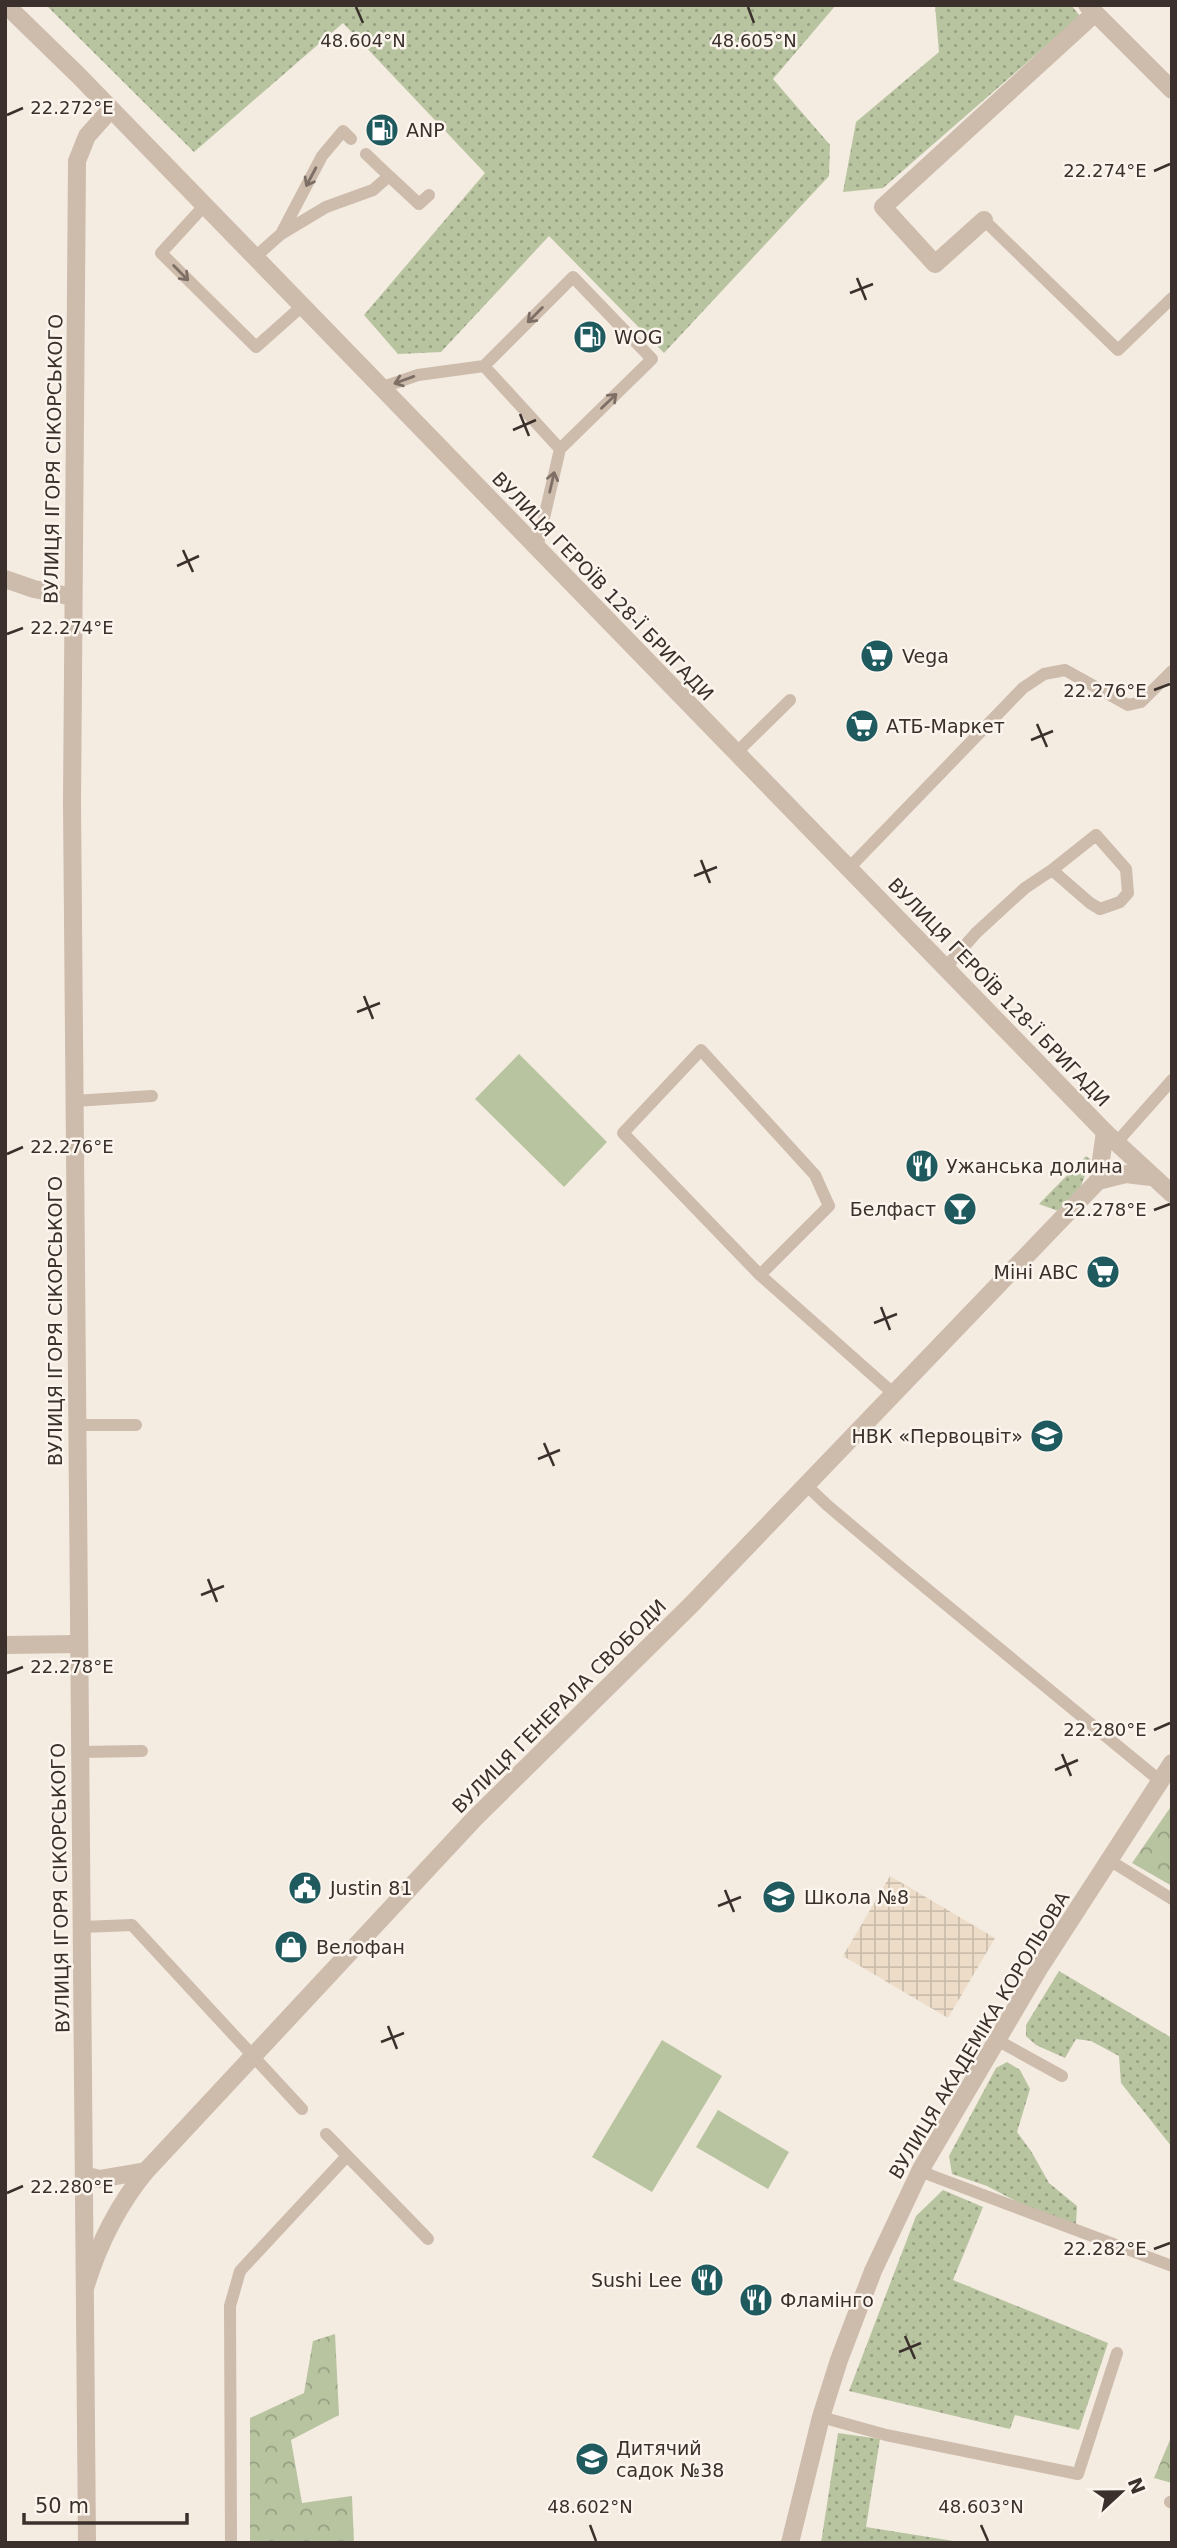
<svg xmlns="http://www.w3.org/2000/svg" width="1177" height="2548" viewBox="0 0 1177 2548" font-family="'DejaVu Sans',sans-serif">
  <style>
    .grass { fill: url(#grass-dots) }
    .forest { fill: url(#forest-crowns) }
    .garden { fill: #b8c4a0 }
    .plaza { fill: url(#plaza-grid) }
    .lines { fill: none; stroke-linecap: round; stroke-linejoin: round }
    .service { stroke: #cdbbac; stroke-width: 12 }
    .minor { stroke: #cdbbac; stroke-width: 18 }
    .tertiary { stroke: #cdbbac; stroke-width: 18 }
    .oneway { stroke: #7d6f65 }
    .ticks { fill: none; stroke: #3b302b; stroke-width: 2.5 }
    .labels { text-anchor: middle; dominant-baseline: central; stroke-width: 5; stroke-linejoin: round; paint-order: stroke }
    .poi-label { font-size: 19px; fill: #3b302b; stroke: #fbf5ee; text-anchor: start }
    .street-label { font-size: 19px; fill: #3b302b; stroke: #fbf5ee }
    .ticks-label { font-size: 18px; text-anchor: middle; fill: #3b302b; stroke: #fbf5ee; stroke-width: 5; stroke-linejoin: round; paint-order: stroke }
  </style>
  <defs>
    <pattern id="grass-dots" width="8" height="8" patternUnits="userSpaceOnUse" patternTransform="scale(1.75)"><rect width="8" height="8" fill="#b8c4a0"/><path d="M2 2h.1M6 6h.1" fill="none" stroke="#97a083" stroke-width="1.8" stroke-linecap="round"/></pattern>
    <pattern id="forest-crowns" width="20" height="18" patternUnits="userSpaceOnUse" patternTransform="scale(1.75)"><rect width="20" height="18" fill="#b8c4a0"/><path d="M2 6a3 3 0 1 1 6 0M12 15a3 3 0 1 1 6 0" fill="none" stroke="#97a083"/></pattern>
    <pattern id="plaza-grid" width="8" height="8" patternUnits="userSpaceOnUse" patternTransform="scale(1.75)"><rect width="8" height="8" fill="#ecdcc8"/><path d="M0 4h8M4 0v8" fill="none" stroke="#cbbdac"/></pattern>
  </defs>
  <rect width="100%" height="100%" fill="#f4ebe1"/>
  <path class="grass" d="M46 5H836L773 79 830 145 829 176 664 353 549 236 441 352 398 354 364 315 485 173 343 23 194 152Z
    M935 5H1071L1080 16 883 188 843 192 856 122 939 52Z
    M1086 1156 1091 1160 1079 1191 1061 1212 1039 1204Z
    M1059 1971 1172 2038V2147L1121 2083 1119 2056 1091 2041 1076 2039 1065 2058 1036 2045 1026 2036V2025Z
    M1007 2062 1020 2070 1030 2089 1017 2132 1031 2151 1049 2183 1077 2206 1076 2225 1031 2209 987 2186 952 2174 949 2156 996 2068Z
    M943 2190 983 2207 953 2280 1108 2343 1079 2430 1015 2415 1010 2429 849 2391 916 2216Z
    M838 2433 880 2439 866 2527 966 2543H821Z"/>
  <path class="forest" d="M1172 1805V1886L1132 1863Z
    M335 2334 339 2415 291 2440 302 2503 352 2496 354 2543H250V2418L304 2393 313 2341Z
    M1172 2435V2483L1154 2478Z"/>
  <path class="garden" d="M519 1054 607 1142 564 1187 475 1099Z
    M662 2040 722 2076 652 2192 592 2157Z
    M718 2110 789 2152 768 2189 696 2147Z"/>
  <path class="plaza" d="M890 1876 995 1938 948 2018 843 1956Z"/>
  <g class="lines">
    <path class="service" d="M351 139 343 131 322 156 281 234 326 207 373 190 389 176 366 154
      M389 176 419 204 429 195
      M204 206 161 253 256 347 301 307
      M984 220 1118 350 1172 298
      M254 258 281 234
      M484 366 573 277 652 359 560 449
      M380 388 418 375 484 366 560 449 537 548
      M736 753 790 700
      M849 868 1023 688 1044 674 1065 670 1128 705 1141 702 1172 671
      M946 967 976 933 1025 888 1052 870 1096 835 1126 869 1128 893 1120 902 1100 909 1090 903 1052 870
      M74 1101 152 1096
      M1117 1142 1172 1080
      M760 1275 623 1133 701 1050 815 1175 829 1206 760 1275 894 1394
      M77 1425H136
      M805 1484 827 1505 904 1570 1159 1780
      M80 1752 142 1751
      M1109 1860 1172 1899
      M82 1927 132 1925 302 2109
      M997 2040 1062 2076
      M326 2134 428 2239
      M921 2169 930 2175 1172 2266
      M821 2417 886 2435 1078 2474 1117 2353
      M1170 2502 1172 2503
      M231 2543 230 2306 240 2271 347 2156"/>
    <path class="minor" d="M984 220 935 264 883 207 1095 13
      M5 579 34 589 73 597
      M1098 1181 1105 1132
      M5 1645 79 1644
      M86 2285C99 2243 118 2205 146 2171L475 1818 691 1605 1098 1181 1126 1174 1151 1177
      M790 2543 821 2417 839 2360 873 2271 921 2169 1040 1967 1172 1763"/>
    <path class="tertiary" d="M6 5 78 75 1105 1132 1172 1194
      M1087 5 1172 90
      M84 2175 99 2179 146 2171
      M87 2543 72 803 77 161 87 136 111 109"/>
  </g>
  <defs><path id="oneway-shaft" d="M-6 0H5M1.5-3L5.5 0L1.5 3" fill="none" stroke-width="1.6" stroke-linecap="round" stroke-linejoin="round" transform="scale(1.75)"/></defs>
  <g class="oneway">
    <use href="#oneway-shaft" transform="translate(311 177) rotate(118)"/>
    <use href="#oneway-shaft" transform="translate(181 273) rotate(45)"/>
    <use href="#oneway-shaft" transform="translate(535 315) rotate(135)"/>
    <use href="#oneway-shaft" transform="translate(404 380) rotate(160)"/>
    <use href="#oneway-shaft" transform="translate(609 401) rotate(-44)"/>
    <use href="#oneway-shaft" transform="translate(552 482) rotate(-77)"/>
  </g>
  <path class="ticks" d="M356 7 363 23M748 7 754 23M7 115 23 108M1154 171 1170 164M857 278 866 300M850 293 873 284M520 414 529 436M513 430 536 420M183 550 193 572M177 566 199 556M7 634 23 628M1154 690 1170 684M1037 724 1047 747M1031 740 1053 731M701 860 710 883M694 876 717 867M364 996 373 1019M357 1012 380 1003M7 1154 23 1147M1154 1210 1170 1204M881 1307 890 1330M874 1323 897 1314M544 1443 554 1466M538 1459 560 1450M208 1579 217 1602M201 1595 224 1586M7 1673 23 1667M1154 1730 1170 1723M1062 1754 1071 1776M1055 1770 1078 1760M725 1890 734 1912M718 1906 741 1897M388 2026 397 2049M381 2042 404 2033M7 2193 23 2186M1154 2249 1170 2243M905 2336 915 2359M899 2352 921 2343M590 2525 596 2541M981 2525 988 2541"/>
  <defs>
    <symbol id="fuel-disc" viewBox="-11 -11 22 22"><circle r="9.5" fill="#1f5a5e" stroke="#fbf5ee"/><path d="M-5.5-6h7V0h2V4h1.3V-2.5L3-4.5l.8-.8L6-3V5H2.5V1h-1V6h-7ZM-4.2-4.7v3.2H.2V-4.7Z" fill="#fff"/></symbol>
    <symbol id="supermarket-disc" viewBox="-11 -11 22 22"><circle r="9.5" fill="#1f5a5e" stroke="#fbf5ee"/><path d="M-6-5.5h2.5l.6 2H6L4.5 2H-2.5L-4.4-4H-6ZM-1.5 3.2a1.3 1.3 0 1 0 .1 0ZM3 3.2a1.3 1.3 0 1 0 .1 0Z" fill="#fff"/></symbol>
    <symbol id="restaurant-disc" viewBox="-11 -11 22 22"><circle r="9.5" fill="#1f5a5e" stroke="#fbf5ee"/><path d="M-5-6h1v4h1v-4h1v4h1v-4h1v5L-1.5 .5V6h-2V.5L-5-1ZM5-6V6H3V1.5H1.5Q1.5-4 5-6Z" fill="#fff"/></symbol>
    <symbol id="bar-disc" viewBox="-11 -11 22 22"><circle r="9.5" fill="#1f5a5e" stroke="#fbf5ee"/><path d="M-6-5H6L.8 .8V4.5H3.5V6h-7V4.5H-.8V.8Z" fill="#fff"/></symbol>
    <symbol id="school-disc" viewBox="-11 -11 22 22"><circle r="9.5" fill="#1f5a5e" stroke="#fbf5ee"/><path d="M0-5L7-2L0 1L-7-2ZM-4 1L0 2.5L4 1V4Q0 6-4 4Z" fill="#fff"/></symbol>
    <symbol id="civic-disc" viewBox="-11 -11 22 22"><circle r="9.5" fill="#1f5a5e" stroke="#fbf5ee"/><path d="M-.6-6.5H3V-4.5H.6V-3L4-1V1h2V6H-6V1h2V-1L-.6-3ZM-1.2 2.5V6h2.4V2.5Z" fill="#fff"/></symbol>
    <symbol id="shop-disc" viewBox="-11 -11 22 22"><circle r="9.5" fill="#1f5a5e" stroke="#fbf5ee"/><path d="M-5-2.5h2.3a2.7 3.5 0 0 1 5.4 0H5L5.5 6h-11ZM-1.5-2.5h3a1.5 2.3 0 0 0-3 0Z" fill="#fff"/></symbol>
  </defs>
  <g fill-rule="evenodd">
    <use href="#fuel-disc" x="363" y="111" width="38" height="38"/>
    <use href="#fuel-disc" x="571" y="318" width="38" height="38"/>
    <use href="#supermarket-disc" x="858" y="637" width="38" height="38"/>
    <use href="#supermarket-disc" x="843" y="707" width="38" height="38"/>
    <use href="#restaurant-disc" x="903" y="1147" width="38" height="38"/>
    <use href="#bar-disc" x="941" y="1190" width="38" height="38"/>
    <use href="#supermarket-disc" x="1084" y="1253" width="38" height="38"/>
    <use href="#school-disc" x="1028" y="1417" width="38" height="38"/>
    <use href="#civic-disc" x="286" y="1869" width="38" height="38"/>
    <use href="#school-disc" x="760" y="1878" width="38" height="38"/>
    <use href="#shop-disc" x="272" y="1928" width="38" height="38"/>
    <use href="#restaurant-disc" x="688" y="2261" width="38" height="38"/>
    <use href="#restaurant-disc" x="737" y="2281" width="38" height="38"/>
    <use href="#school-disc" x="573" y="2440" width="38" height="38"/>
  </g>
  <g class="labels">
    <g class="poi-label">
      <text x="406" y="130">ANP</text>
      <text x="614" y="337">WOG</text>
      <text x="902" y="656">Vega</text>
      <text x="886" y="726">АТБ-Маркет</text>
      <text x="946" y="1166">Ужанська долина</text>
      <text x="936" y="1209" text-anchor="end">Белфаст</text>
      <text x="1078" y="1272" text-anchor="end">Міні ABC</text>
      <text x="1023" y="1436" text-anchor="end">НВК «Первоцвіт»</text>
      <text x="330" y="1888">Justin 81</text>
      <text x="804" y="1897">Школа №8</text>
      <text x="316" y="1947">Велофан</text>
      <text x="682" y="2280" text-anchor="end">Sushi Lee</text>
      <text x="780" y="2300">Фламінго</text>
      <text x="616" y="2448">Дитячий<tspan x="616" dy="22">садок №38</tspan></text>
    </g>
    <g class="street-label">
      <text transform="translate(53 459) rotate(-89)">ВУЛИЦЯ ІГОРЯ СІКОРСЬКОГО</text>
      <text transform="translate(603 586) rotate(46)">ВУЛИЦЯ ГЕРОЇВ 128-Ї БРИГАДИ</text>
      <text transform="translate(999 992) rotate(46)">ВУЛИЦЯ ГЕРОЇВ 128-Ї БРИГАДИ</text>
      <text transform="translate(55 1321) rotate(-90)">ВУЛИЦЯ ІГОРЯ СІКОРСЬКОГО</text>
      <text transform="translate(559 1706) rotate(-45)">ВУЛИЦЯ ГЕНЕРАЛА СВОБОДИ</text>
      <text transform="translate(60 1888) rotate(-91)">ВУЛИЦЯ ІГОРЯ СІКОРСЬКОГО</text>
      <text transform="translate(979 2035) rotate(-59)">ВУЛИЦЯ АКАДЕМІКА КОРОЛЬОВА</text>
    </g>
  </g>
  <g class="ticks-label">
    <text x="363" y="47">48.604°N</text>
    <text x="754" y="47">48.605°N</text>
    <text x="72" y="114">22.272°E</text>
    <text x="1105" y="177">22.274°E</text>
    <text x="72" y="634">22.274°E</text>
    <text x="1105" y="697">22.276°E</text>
    <text x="72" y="1153">22.276°E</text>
    <text x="1105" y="1216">22.278°E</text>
    <text x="72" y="1673">22.278°E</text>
    <text x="1105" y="1736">22.280°E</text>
    <text x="72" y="2193">22.280°E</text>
    <text x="1105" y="2255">22.282°E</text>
    <text x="590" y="2513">48.602°N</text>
    <text x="981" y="2513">48.603°N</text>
  </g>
  <rect width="1177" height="2548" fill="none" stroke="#3b302b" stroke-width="14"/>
  <g transform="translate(1121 2492) rotate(68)" stroke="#fbf5ee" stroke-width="5" paint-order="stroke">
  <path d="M0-5L12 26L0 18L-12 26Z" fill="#3b302b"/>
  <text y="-10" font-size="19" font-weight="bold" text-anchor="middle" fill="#3b302b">N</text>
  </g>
  <path d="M24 2513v10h163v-10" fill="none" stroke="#3b302b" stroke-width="3.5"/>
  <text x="35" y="2513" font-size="21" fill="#3b302b" stroke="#fbf5ee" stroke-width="5" paint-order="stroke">50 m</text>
</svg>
